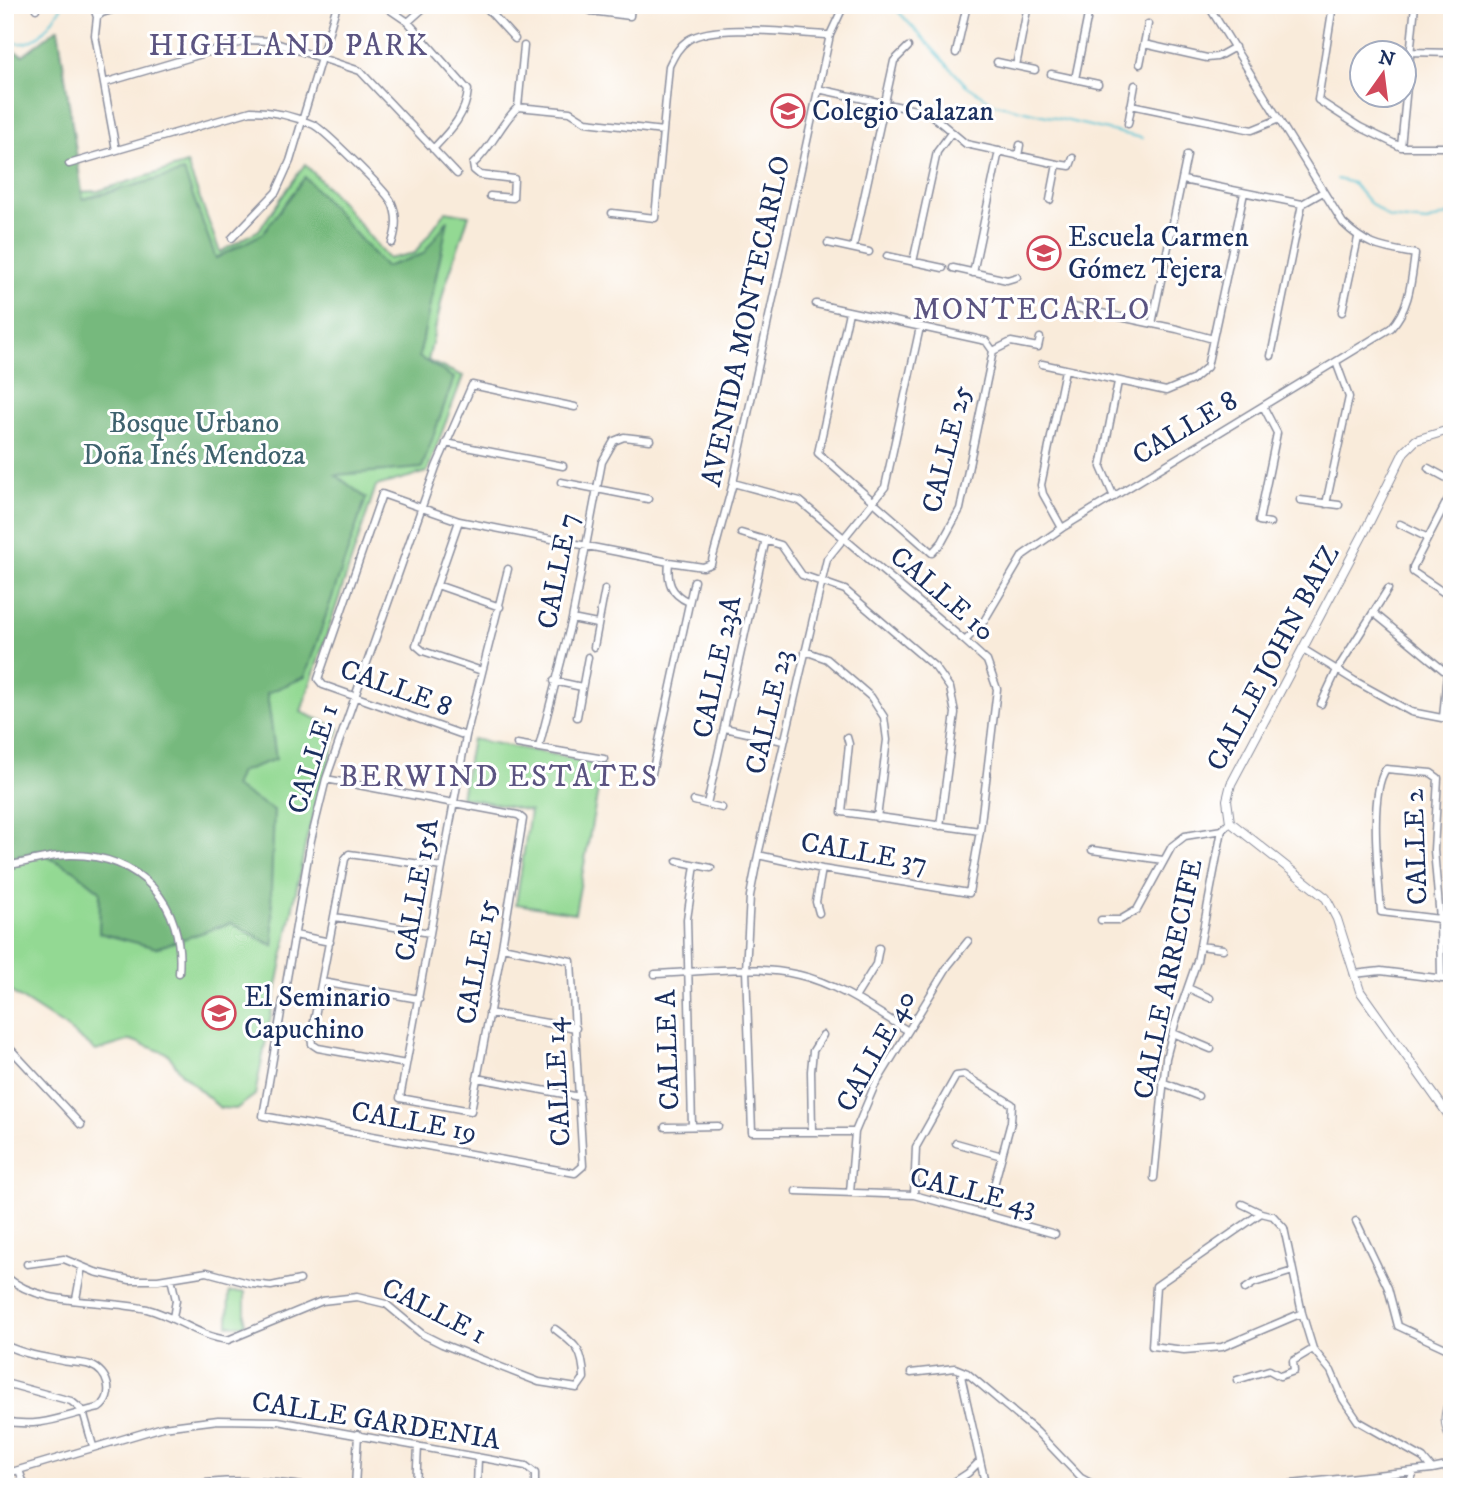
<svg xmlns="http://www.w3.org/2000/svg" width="1457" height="1492" viewBox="0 0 1457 1492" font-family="'IM FELL DW Pica',serif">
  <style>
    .green { fill: #93d993; stroke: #578478; stroke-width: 2 }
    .forest { fill: #76b97d; stroke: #48746e; stroke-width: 2 }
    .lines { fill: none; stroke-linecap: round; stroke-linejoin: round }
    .stream { stroke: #56c1d1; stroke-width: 2 }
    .minor-casing { stroke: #8a8d9c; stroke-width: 9 }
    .tertiary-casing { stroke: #8a8d9c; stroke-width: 10 }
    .minor { stroke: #fff; stroke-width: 6 }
    .tertiary { stroke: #fff; stroke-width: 8 }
    .labels { text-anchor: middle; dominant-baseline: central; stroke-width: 6; stroke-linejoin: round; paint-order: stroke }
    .poi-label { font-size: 28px; fill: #1b2f5e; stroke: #fff; text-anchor: start }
    .street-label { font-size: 28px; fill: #1b2f5e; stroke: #fff }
    .park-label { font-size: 28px; fill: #3f626e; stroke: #fff }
    .neighbourhood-label { font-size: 30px; letter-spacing: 2px; fill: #5b5481; stroke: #fff }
  </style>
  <rect width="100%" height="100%" fill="#fff"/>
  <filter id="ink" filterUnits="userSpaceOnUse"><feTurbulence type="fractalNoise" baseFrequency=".0143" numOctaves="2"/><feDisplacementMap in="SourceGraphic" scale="14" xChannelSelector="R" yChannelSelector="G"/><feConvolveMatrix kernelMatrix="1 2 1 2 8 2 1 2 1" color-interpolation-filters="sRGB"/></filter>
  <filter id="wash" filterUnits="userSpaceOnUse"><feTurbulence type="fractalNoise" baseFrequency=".00686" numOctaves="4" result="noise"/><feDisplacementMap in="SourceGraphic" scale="28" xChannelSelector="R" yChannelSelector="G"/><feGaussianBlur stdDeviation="1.57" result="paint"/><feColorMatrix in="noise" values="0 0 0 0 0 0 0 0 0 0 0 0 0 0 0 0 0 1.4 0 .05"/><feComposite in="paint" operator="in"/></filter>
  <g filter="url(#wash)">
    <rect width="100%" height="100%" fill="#f9ebda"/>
    <path class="green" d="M5 163 77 192 98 191 187 164 220 252 259 230 305 164 341 202 388 259 415 253 446 211 469 215 444 290 428 361 463 376 427 472 376 486 301 712 339 728 307 837 255 1095 236 1109 220 1108 182 1074 168 1054 131 1040 96 1051 64 1026 5 988Z
      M472 739 603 764 575 913 516 904 530 811 461 797Z
      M229 1292H245V1325H228Z"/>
    <path class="forest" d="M58 28 83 199 184 172 216 258 262 234 305 177 385 267 423 254 448 220 419 357 454 378 422 468 336 475 366 498 305 677 267 693 276 759 240 772 234 787 274 810 271 890 274 946 231 923 156 948 99 933 100 891 74 870 36 851 5 860V47L23 55Z"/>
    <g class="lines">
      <path class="stream" d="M881 5 897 10 966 85 995 104 1142 138
        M5 41C37 51 46 28 63 5
        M1337 179 1353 183 1369 202 1389 218 1427 222 1452 213"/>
    </g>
  </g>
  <g filter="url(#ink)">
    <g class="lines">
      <defs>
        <path id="minor" d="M93 5 97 17 95 35 116 150
          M383 5 408 22 468 90C466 115 450 131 433 149
          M484 5 515 39
          M578 5 591 11 630 16 631 5
          M1333 5 1318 100 1360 127 1401 147H1452
          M36 9 37 5
          M97 17 102 13 128 5
          M408 22 427 5
          M1144 44 1207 58 1217 57 1235 47
          M1410 52 1452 53
          M956 53 967 5
          M997 62 1035 70
          M1140 64 1148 24
          M1016 66 1028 5
          M1051 74 1098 84
          M1075 79 1090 5
          M104 83 249 40 270 41 360 71 457 174
          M818 89 929 113 966 144 1057 164 1070 166 1073 158
          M1131 105 1252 130 1279 119
          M518 107 524 46
          M1128 124 1135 85
          M1401 147 1415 5
          M1018 156 1020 145
          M69 164 251 111C272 111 294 116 314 125 325 131 384 189 391 201 398 215 397 228 392 243
          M1183 180 1302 204 1323 192
          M490 196 513 198 514 179 480 175 474 170 473 164C492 148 500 124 518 107L570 112 586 122 663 131
          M1050 200 1057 164
          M612 213 655 218 669 66C674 56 678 47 688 40 715 22 796 34 830 35
          M232 238 276 192 290 161 337 5
          M828 243 869 252
          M853 248 894 61 908 47
          M887 256 943 268
          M913 262 937 152 951 133
          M953 268 1007 280 1017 277
          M973 273 999 151
          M816 304 986 341 993 351
          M1073 307 1177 329 1213 339
          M849 312 818 453 932 553 942 542 960 509 993 351
          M1342 312 1358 238
          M1152 324 1187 155
          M993 351 1011 342 1038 347 1040 338
          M1271 356 1302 204
          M1042 364 1166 391 1192 380 1207 367 1244 193
          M1263 406 1277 433 1259 521 1270 523
          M446 443 563 466
          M1428 468 1452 481
          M561 482 648 499
          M733 483 800 501 965 641 987 661 997 689 980 831 969 893 822 869 758 855
          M1452 491 1413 567V572L1452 598
          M1114 497 1101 467 1118 382
          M1300 500 1339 505
          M1326 504 1349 397 1336 362
          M459 521 416 645 423 651 482 671
          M1400 524 1428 538
          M1062 528 1043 494 1041 485 1065 370
          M741 533 781 545 802 575 845 590 935 667 950 688 955 713 940 826
          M669 562C667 581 670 594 689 602
          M437 585 500 607
          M1374 613 1447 673 1443 718
          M572 619 597 624
          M965 641 984 621 1023 555 1062 528 1391 328C1410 307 1411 282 1415 254 1383 248 1367 247 1343 223L1208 5
          M594 647 605 589
          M1303 649 1355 681 1411 712 1452 720
          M805 651 827 659 871 697 884 717 887 740 877 818
          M554 681 582 687
          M1321 704 1337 670 1388 589
          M577 717 588 657
          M725 728 783 741
          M466 736 323 685 318 679 382 494 459 521 669 562 703 567 711 564 733 483 830 35 844 5
          M847 737 849 744 842 812 980 831
          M517 744 604 759
          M539 747 572 619 602 462 614 441 624 437 650 440
          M1386 769 1431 773 1438 778 1434 850 1440 919 1381 912C1379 880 1368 794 1386 769Z
          M651 778 694 581
          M326 779 518 815 523 819 502 947 471 1111 400 1098 466 736 508 569
          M694 801 722 808
          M707 804 766 539
          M1092 850 1163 860
          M677 861 711 868
          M5 866C26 863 49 855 70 855 140 854 185 904 179 973
          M819 913 816 902 822 869
          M335 917 430 933
          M1440 919 1441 979
          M1101 920H1120L1137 910 1172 846 1185 836 1222 830 1230 822
          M295 935 330 942
          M1200 946 1223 949
          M502 947 571 961 583 1166 575 1173 263 1116 311 840 326 779 436 467 472 385 575 407
          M655 974C702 972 753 964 799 975 836 983 876 1011 908 1031
          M1354 974 1381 971 1452 980
          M322 982 419 999
          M1188 988 1210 998
          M855 998 876 964 879 948
          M489 1013 576 1028
          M1173 1033 1211 1049
          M5 1043 81 1125
          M406 1064 318 1048 312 1044 311 1037 345 859 349 854 442 867
          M477 1078 580 1097
          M1162 1082 1198 1096
          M692 1126 687 919 695 865
          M665 1127 718 1126
          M812 1131 811 1071 813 1051 823 1035
          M855 1132H752L746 970 750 896 758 855 827 559 885 487 920 327
          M956 1143 1002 1156
          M1154 1178 1166 1058 1175 1024 1197 961 1222 830
          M796 1191 914 1195 1055 1234
          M850 1192 855 1132 874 1087 948 966 968 941
          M914 1195 916 1147 956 1076 964 1075 1012 1104 1011 1122 986 1215
          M1242 1204 1261 1213 1273 1216 1284 1228 1302 1313 1313 1349 1331 1371 1343 1399 1358 1421 1423 1458 1432 1469 1452 1465
          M1261 1213 1156 1286 1152 1346 1184 1350 1222 1347 1302 1313
          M1356 1221 1388 1288 1398 1326 1452 1351
          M27 1264 64 1259 95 1272 130 1280H158L207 1272 252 1284 271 1286 300 1280
          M5 1276C43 1308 101 1298 147 1309 175 1316 199 1337 228 1340L322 1301 357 1297 386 1304 422 1334 442 1344 539 1382 577 1388 584 1378C583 1350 577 1346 555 1329
          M171 1278 176 1300 173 1318
          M1245 1289 1254 1283 1293 1271
          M76 1299 82 1267
          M5 1345C23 1354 44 1357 63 1361 72 1363 82 1362 90 1365 109 1372 115 1396 99 1408 66 1415 39 1429 5 1421
          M911 1373 955 1368 967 1373 1037 1432 1081 1478 1098 1487
          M967 1373 961 1376 986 1487
          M1237 1380 1269 1370 1280 1376 1294 1371 1293 1361 1313 1349
          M5 1383 71 1401 83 1411 93 1446
          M19 1470 25 1487
          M5 1474 163 1427 218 1420 278 1421 526 1466 535 1473V1487
          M948 1486 968 1473 980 1461
          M176 1487C221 1479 263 1479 308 1487
          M355 1487 358 1434
          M416 1487 418 1446
          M477 1487 478 1457
          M1282 1487 1291 1484 1432 1469
          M1407 1487 1414 1472"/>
        <path id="tertiary" d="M1452 429 1416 440 1404 452 1366 529 1231 784 1227 800 1230 822 1326 898 1337 919 1360 991 1452 1120
          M1452 1392C1445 1413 1442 1421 1452 1441"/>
      </defs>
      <use href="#minor" class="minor-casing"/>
      <use href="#tertiary" class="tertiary-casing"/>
      <use href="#minor" class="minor"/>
      <use href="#tertiary" class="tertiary"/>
    </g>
  </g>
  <defs>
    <symbol id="school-ring" viewBox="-11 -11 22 22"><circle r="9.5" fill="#fff" stroke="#d1495b" stroke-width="1.5"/><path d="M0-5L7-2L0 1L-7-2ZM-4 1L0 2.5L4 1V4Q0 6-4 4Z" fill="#d1495b"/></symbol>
  </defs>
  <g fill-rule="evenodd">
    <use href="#school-ring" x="769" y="92" width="38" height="38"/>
    <use href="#school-ring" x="1025" y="234" width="38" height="38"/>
    <use href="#school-ring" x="200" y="994" width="38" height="38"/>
  </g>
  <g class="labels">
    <g class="poi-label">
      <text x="812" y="111">Colegio Calazan</text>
      <text x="1068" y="237">Escuela Carmen<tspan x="1068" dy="32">Gómez Tejera</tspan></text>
      <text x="244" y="997">El Seminario<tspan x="244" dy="32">Capuchino</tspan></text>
    </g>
    <g class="street-label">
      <text transform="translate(746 321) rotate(-78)">AVENIDA MONTECARLO</text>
      <text transform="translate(1185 428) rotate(-31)">CALLE 8</text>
      <text transform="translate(947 449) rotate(-76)">CALLE 25</text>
      <text transform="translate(558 571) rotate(-79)">CALLE 7</text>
      <text transform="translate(942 594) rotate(41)">CALLE 10</text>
      <text transform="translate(1273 658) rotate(-62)">CALLE JOHN BAIZ</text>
      <text transform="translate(717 667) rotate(-78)">CALLE 23A</text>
      <text transform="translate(396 688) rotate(20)">CALLE 8</text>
      <text transform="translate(769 712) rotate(-77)">CALLE 23</text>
      <text transform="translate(313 759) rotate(-73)">CALLE 1</text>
      <text transform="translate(1416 847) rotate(-92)">CALLE 2</text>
      <text transform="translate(864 853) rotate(10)">CALLE 37</text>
      <text transform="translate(417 890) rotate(-80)">CALLE 15A</text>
      <text transform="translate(477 962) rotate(-80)">CALLE 15</text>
      <text transform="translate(1168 979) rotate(-78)">CALLE ARRECIFE</text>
      <text transform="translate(668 1050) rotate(-92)">CALLE A</text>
      <text transform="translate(876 1051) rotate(-61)">CALLE 40</text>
      <text transform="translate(558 1082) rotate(-93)">CALLE 14</text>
      <text transform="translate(414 1122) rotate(10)">CALLE 19</text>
      <text transform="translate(973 1192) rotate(14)">CALLE 43</text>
      <text transform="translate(434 1311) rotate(27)">CALLE 1</text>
      <text transform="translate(376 1421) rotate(9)">CALLE GARDENIA</text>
    </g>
    <g class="park-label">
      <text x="194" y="423">Bosque Urbano<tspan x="194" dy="32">Doña Inés Mendoza</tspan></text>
    </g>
    <g class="neighbourhood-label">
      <text x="289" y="46">HIGHLAND PARK</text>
      <text x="1032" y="310">MONTECARLO</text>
      <text x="499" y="777">BERWIND ESTATES</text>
    </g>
  </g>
  <rect width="1457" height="1492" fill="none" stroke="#fff" stroke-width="28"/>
  <g transform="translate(1383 74) rotate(14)"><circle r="33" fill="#ffffff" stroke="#a4acbf" stroke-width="2"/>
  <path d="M0-5L12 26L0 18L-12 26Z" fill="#d1495b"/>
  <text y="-10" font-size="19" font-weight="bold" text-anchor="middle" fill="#1b2f5e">N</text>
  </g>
</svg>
